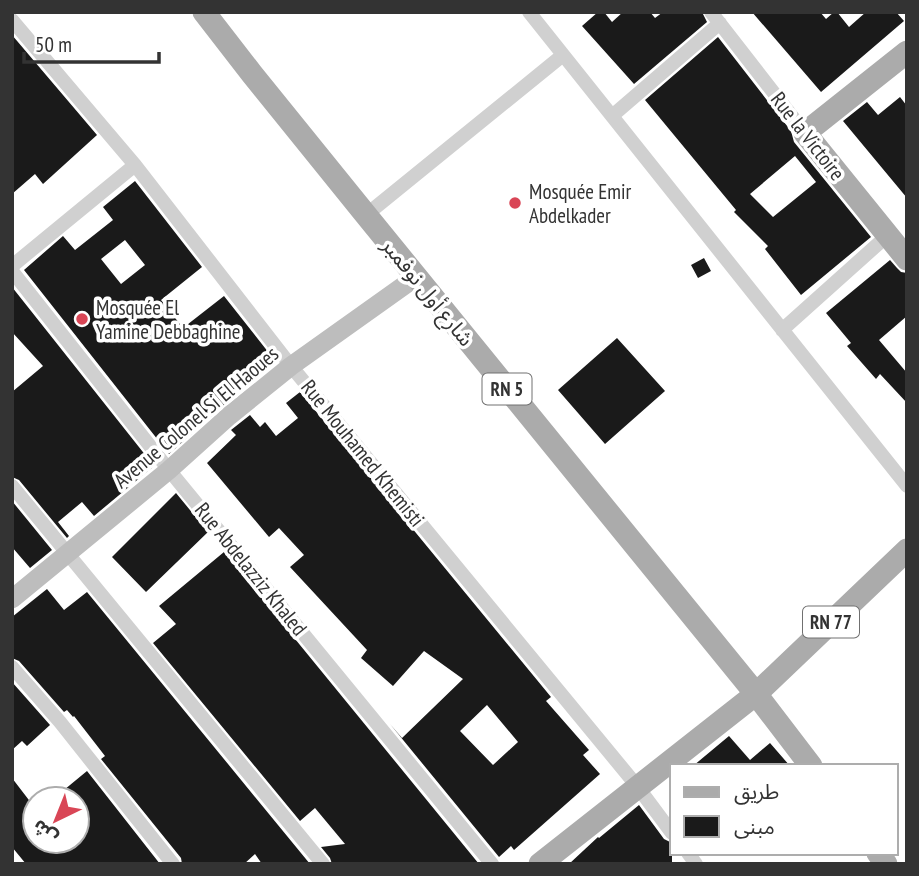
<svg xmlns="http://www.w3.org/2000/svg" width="919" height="876" viewBox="0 0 919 876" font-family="'PT Sans Narrow','Noto Sans Arabic',sans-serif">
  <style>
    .building { fill: #1a1a1a; fill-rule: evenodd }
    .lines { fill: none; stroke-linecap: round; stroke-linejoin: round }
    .minor { stroke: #d0d0d0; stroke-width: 14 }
    .secondary { stroke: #bdbdbd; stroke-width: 19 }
    .primary { stroke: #ababab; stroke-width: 23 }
    .poi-dot { fill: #d94656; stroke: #fff; stroke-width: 2.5 }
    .labels { text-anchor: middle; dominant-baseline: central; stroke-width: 7; stroke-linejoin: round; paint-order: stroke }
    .shield { fill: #fff; stroke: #707070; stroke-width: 2 }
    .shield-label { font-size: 19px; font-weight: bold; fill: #333 }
    .street-label { font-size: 21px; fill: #333; stroke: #fff }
    .poi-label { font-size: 21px; fill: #333; stroke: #fff; text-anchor: start }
  </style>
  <rect width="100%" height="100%" fill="#fff"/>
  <path class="building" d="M598 12H604L612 22 623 12H650L655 18 663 12H702L707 22 634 84 582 26Z
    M752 12H820L826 19 834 12H837L849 27 866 12H896L904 21 821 92Z
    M12 35 97 135 43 184 35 174 12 194Z
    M718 37 791 131 794 142 871 237 801 295 765 249 768 246 734 212 736 210 645 100ZM795 156 816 182 773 217 750 194Z
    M900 97 907 106V198L843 121 867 102 878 115Z
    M135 181 202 267 161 300 183 328 224 296 276 362 234 396 169 454 24 270 63 236 75 250 113 220 103 207ZM125 240 145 265 121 284 101 259Z
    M704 258 711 271 698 278 691 265Z
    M890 260 897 268 901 272 907 273V316L879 340 907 373V403L880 374 876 379 847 346 851 343 826 313Z
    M12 287 154 466 94 516 82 502 58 522 69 536 67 538 19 480 12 477V392L43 366 12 332Z
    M617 338 665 391 605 444 558 390Z
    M300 392 551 697 546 701 589 750 583 755 600 774 514 850 511 846 499 857 390 724 402 738 463 679 424 651 393 686 361 658 367 650 290 567 304 555 279 528 269 537 207 463 236 435 231 430 250 415 260 427 265 422 276 436 298 418 286 403ZM487 705 518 742 493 765 460 731Z
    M176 493 208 532 146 592 112 557Z
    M12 501 52 550 30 568 12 547Z
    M224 552 479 864H332L330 858 321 847 345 844 315 808 300 821 153 643 176 624 159 606Z
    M47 589 64 610 87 592 310 864H262L255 854 244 864H182L181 858 101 759 105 756 74 716 73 717 67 710 64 712 19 661 12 658V617Z
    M12 682 50 725 27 746 22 741 12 750Z
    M729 736 750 760 770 743 790 766H693Z
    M87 771 160 864H26L12 847V778L35 808V841H77V799H53Z
    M639 805 664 839 672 843V864H569L598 837 599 838Z"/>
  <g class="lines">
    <path class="minor" d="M529 12 907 486
      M711 12 805 133
      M12 20 135 165 291 366 637 786 672 833
      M612 116 720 23
      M366 215 563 55
      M12 266 135 165
      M12 271 169 470 492 864
      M782 330 888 235
      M12 486 323 864
      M12 667 60 722 173 864
      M688 853 696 864"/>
    <path class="secondary" d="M12 599 169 470 229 416 291 366 416 277"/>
    <path class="primary" d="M204 12 252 74 366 215 756 694 811 766
      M907 52 805 133 907 259
      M878 853 886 864
      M540 864 756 694 907 550"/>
  </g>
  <g class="poi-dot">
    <circle cx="515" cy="203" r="7"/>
    <circle cx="82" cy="319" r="7"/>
  </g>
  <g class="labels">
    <g class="shield">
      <rect x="482.5" y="373.5" width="49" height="31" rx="5"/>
      <rect x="803" y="606.5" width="56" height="31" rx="5"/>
    </g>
    <g class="shield-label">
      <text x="507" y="389">RN 5</text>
      <text x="831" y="622">RN 77</text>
    </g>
    <g class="street-label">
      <text transform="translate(808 136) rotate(52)">Rue la Victoire</text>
      <text transform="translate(428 292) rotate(51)">شارع أول نوفمبر</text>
      <text transform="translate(196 417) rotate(-40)">Avenue Colonel Si El Haoues</text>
      <text transform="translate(363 453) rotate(51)">Rue Mouhamed Khemisti</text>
      <text transform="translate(251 569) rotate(51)">Rue Abdelazziz Khaled</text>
    </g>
    <g class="poi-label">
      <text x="529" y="191">Mosquée Emir<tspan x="529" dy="24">Abdelkader</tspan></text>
      <text x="96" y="307">Mosquée El<tspan x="96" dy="24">Yamine Debbaghine</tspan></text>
    </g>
  </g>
  <rect width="919" height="876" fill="none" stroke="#333333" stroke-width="28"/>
  <rect x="670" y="764" width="228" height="91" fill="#ffffff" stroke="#adadad" stroke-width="2"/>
  <rect x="684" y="787" width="35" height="10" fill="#ababab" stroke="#adadad" stroke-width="2"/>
  <text x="734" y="799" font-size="21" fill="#333333">طريق</text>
  <rect x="684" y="816" width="35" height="21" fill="#1a1a1a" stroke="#adadad" stroke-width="2"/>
  <text x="734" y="834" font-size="21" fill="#333333">مبنى</text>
  <g transform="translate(56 820) rotate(223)"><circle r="33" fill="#ffffff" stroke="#adadad" stroke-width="2"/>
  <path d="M0-5L12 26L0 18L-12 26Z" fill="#d94656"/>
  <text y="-10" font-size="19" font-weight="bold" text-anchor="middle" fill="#333333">ش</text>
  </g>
  <path d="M24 52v10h135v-10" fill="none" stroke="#333333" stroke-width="3.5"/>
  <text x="35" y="52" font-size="21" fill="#333333" stroke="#ffffff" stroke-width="5" paint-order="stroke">50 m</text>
</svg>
